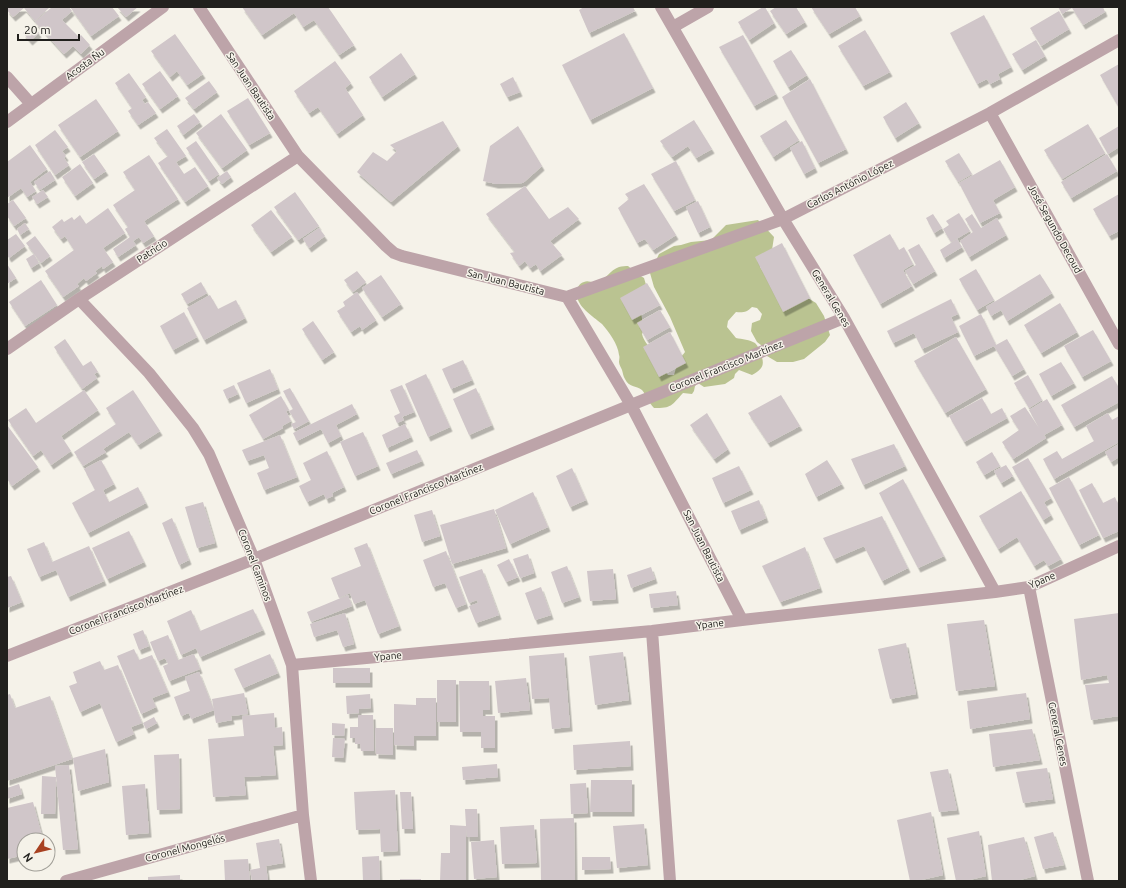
<svg xmlns="http://www.w3.org/2000/svg" width="1126" height="888" viewBox="0 0 1126 888" font-family="Ubuntu,sans-serif">
  <style>
    .forest { fill: #bac391 }
    .building { fill: #d0c6c9; filter: url(#shadow) }
    .lines { fill: none; stroke-linecap: round; stroke-linejoin: round }
    .street { stroke: #bda4a9; stroke-width: 12 }
    .labels { text-anchor: middle; dominant-baseline: central; stroke-width: 3; stroke-linejoin: round; paint-order: stroke }
    .street-label { font-size: 10px; fill: #21201d; stroke: #f5f2e9 }
  </style>
  <defs>
    <filter id="shadow"><feDropShadow dx="2.5" dy="4.5" stdDeviation="0" flood-color="#0004"/></filter>
  </defs>
  <rect width="100%" height="100%" fill="#f5f2e9"/>
  <path class="forest" d="M758 220 774 237 772 250 765 257 760 267 769 281 803 295 816 303 824 316 830 335 825 342 804 359 793 362H777L767 356 761 345 757 342 751 331 752 323 760 320 762 314 757 308 752 307C747 312 743 313 736 312L728 321 727 327 736 338C742 339 750 340 755 343 758 346 759 349 760 352 765 364 764 368 752 375L739 370 735 374 734 378 725 384 704 387 698 383 695 386 694 391 692 394 683 393C671 406 672 408 654 408 649 403 647 396 642 390 636 385 629 388 625 379 623 376 623 373 622 370 621 367 619 365 619 362 619 360 620 357 619 355 618 344 609 332 602 324 592 315 575 306 577 291 577 287 580 283 584 282 588 280 592 283 596 282 606 280 610 270 619 267 622 266 626 266 628 266L639 275 644 278 647 288 640 308 644 329 642 334C644 342 648 344 652 351 658 359 662 368 668 375H674L678 361 685 352 670 317 654 287 650 273 659 254 674 246 681 245 691 242 711 240 726 225Z"/>
  <path class="building" d="M7 7H50L35 21 24 8 13 17 7 10Z
    M52 7H69L72 11 62 20 79 37 81 35 90 45 81 54 73 46 64 54 35 22Z
    M70 7H112L119 16 91 36Z
    M117 7H138L126 17Z
    M242 7H328L354 45 339 55 314 20 303 27 294 13 262 35Z
    M584 7H633L635 11 589 33 579 10Z
    M763 7H765L774 23 749 40 738 22Z
    M776 7H796L805 22 786 34 770 11Z
    M811 7H855L860 16 829 34Z
    M1058 7H1103L1105 12 1083 25 1072 8 1062 14Z
    M1059 11 1069 29 1041 46 1030 28Z
    M984 15 1011 67 998 74 1000 79 990 84 987 79 977 84 950 33Z
    M33 25 39 33 30 41 23 33Z
    M865 30 890 72 863 86 838 46Z
    M624 33 653 88 590 120 562 65Z
    M175 34 203 74 187 85 177 71 170 77 151 51Z
    M743 35 776 94 754 106 719 47Z
    M1036 40 1045 56 1022 70 1012 54Z
    M791 50 807 75 788 87 773 61Z
    M401 53 415 74 382 97 369 77Z
    M335 61 351 83 345 88 363 115 337 134 318 107 309 113 294 91Z
    M1119 64V108L1100 75Z
    M160 71 178 96 160 109 142 84Z
    M129 73 146 97 142 100 145 104 148 102 156 113 138 125 128 111 132 108 115 83Z
    M513 77 520 92 507 97 500 84Z
    M810 79 846 149 818 163 782 97Z
    M209 81 217 92 194 109 185 98Z
    M248 98 270 133 249 145 227 111Z
    M96 99 118 131 80 157 58 125Z
    M906 102 919 123 895 138 883 117Z
    M194 114 200 122 183 135 177 126Z
    M221 114 247 150 222 168 196 133Z
    M694 120 712 149 696 158 688 146 672 157 660 141Z
    M786 120 799 140 773 157 760 136Z
    M443 121 458 146 391 202 357 172 373 152 387 161 397 151 390 145Z
    M1088 124 1105 153 1062 179 1044 150Z
    M518 126 542 166 523 183 496 184 483 181 490 146Z
    M1119 126V147L1108 154 1099 138Z
    M167 129 186 156 176 162 184 174 195 167 208 186 185 202 158 163 168 156 154 138Z
    M55 130 68 147 62 151 66 156 64 158 69 165 55 175 35 145Z
    M196 141 219 174 209 181 186 148Z
    M802 141 815 168 804 174 790 148Z
    M30 145 47 169 30 182 36 191 27 197 21 188 7 198V162Z
    M959 153 972 174 958 182 945 161Z
    M94 154 106 171 94 179 82 162Z
    M1107 154 1117 171 1071 198 1061 182Z
    M149 155 178 199 144 221 154 236 143 243 139 237 133 241 136 245 118 257 113 249 130 237 125 229 128 227 113 205 135 190 123 172Z
    M1000 160 1015 187 993 200 1000 213 980 223 959 183Z
    M676 161 695 200 674 211 651 174Z
    M80 164 93 183 75 196 62 177Z
    M50 171 55 180 40 190 34 182Z
    M227 171 231 177 222 184 217 178Z
    M644 184 676 235 653 250 645 239 637 243 618 208 629 199 625 194Z
    M525 186 549 219 568 207 579 219 550 241 562 255 540 271 536 264 530 268 525 261 519 266 510 253 515 252 486 214Z
    M43 190 48 197 37 204 32 197Z
    M295 192 319 226 298 240 274 207Z
    M1119 194V231L1109 236 1093 209Z
    M13 200 26 218 14 226 7 216V204Z
    M698 201 710 227 698 233 686 207Z
    M108 208 125 233 103 248 113 262 103 269 102 266 95 271 97 273 86 281 84 278 77 284 79 286 63 297 45 271 74 250 65 236 61 239 52 227 62 219 64 222 72 217 74 220 80 215 86 224Z
    M271 210 292 237 271 252 251 225Z
    M959 213 970 231 951 242 943 229 949 225 946 221Z
    M933 214 942 228 934 233 926 218Z
    M972 214 981 228 997 218 1006 235 969 257 960 241 973 232 965 219Z
    M25 223 29 229 20 235 17 229Z
    M319 228 325 236 309 248 303 239Z
    M16 234 25 246 9 258 7 255V240Z
    M890 234 899 250 904 247 913 264 903 270 912 286 880 304 853 255Z
    M35 236 50 256 41 263 26 243Z
    M957 239 962 247 944 258 940 250Z
    M782 243 810 298 783 312 755 257Z
    M919 244 935 271 913 284 905 271 916 265 908 250Z
    M34 254 39 263 31 268 26 259Z
    M7 264 16 278 7 284Z
    M976 269 994 300 977 310 959 279Z
    M357 271 366 282 353 292 344 280Z
    M1040 274 1052 293 1007 321 1001 310 991 316 986 307Z
    M381 275 401 304 382 317 362 288Z
    M41 280 57 305 25 326 9 302Z
    M201 282 207 293 187 304 181 294Z
    M647 283 660 305 632 320 620 298Z
    M357 292 376 320 362 330 360 326 351 332 337 311 345 306 343 302Z
    M210 295 218 309 236 300 245 318 204 340 187 308Z
    M951 299 958 314 951 317 958 332 922 349 914 333 893 343 887 331Z
    M1060 303 1077 332 1041 353 1024 325Z
    M660 310 670 327 647 340 637 323Z
    M184 312 197 337 173 350 160 326Z
    M981 314 996 345 1007 339 1024 369 1012 376 994 346 974 356 959 326Z
    M313 321 334 352 322 360 302 329Z
    M1093 330 1111 361 1082 377 1064 346Z
    M670 332 686 363 659 377 643 347Z
    M956 337 986 389 945 413 914 361Z
    M65 339 83 366 91 361 98 372 94 374 97 378 82 389 54 347Z
    M463 360 472 380 451 389 442 369Z
    M1061 362 1074 383 1051 396 1039 374Z
    M270 369 278 389 246 403 237 383Z
    M426 374 450 427 428 437 405 384Z
    M1028 375 1042 400 1029 408 1014 383Z
    M1112 376 1119 388V402L1074 427 1061 405Z
    M234 385 238 394 227 399 223 390Z
    M402 385 414 412 402 417 404 420 397 423 394 416 400 413 390 390Z
    M290 388 309 421 294 429 291 424 296 422 289 411 293 409 283 391Z
    M476 388 492 425 469 435 453 399Z
    M84 390 98 410 61 436 71 451 51 465 41 450 33 456 8 420 26 408 36 423Z
    M133 390 160 431 138 445 129 432 103 449 106 452 83 466 74 452 116 424 106 408Z
    M781 395 800 426 768 443 748 413Z
    M281 396 289 410 286 411 291 421 282 426 283 428 263 439 249 415Z
    M982 398 991 414 1002 408 1007 418 964 442 949 416Z
    M1047 399 1062 425 1044 435 1046 438 1013 459 1002 442 1019 430 1010 416 1025 407 1039 428 1029 410Z
    M352 404 357 414 336 425 341 436 328 443 321 429 297 441 293 433Z
    M707 413 728 449 714 459 690 425Z
    M1108 413 1112 420 1119 416V442L1054 479 1043 459 1057 451 1062 459 1094 441 1086 426Z
    M405 424 411 437 387 448 382 435Z
    M7 425 38 467 12 486 7 479Z
    M363 432 378 466 355 476 340 442Z
    M280 435 297 477 264 490 257 473 269 468 264 455 247 461 242 450Z
    M894 444 905 466 863 485 851 459Z
    M1119 444V457L1111 462 1105 452Z
    M417 450 422 461 391 474 386 463Z
    M327 451 344 487 332 493 333 496 326 499 324 494 307 502 299 486 311 480 303 463Z
    M992 452 1000 466 984 475 976 462Z
    M1028 458 1051 498 1044 502 1051 515 1043 520 1012 467Z
    M101 460 114 484 103 490 109 502 138 487 146 503 88 533 72 503 95 490 84 469Z
    M827 460 842 484 816 497 805 474Z
    M1006 465 1013 476 1001 483 994 471Z
    M739 466 751 490 723 503 712 478Z
    M572 468 586 500 570 507 556 476Z
    M1069 477 1099 535 1079 545 1049 488Z
    M903 479 944 556 918 568 879 493Z
    M1092 483 1103 503 1115 497 1119 506V531L1103 538 1079 490Z
    M1021 491 1061 559 1048 566 1044 560 1034 566 1017 537 998 549 979 516Z
    M533 492 548 527 510 544 495 510Z
    M759 500 766 518 739 530 731 511Z
    M203 502 215 543 197 548 185 507Z
    M494 509 506 548 452 564 440 525Z
    M432 510 440 536 422 542 414 515Z
    M882 516 908 568 882 581 864 546 834 559 823 538Z
    M172 518 189 560 179 565 162 523Z
    M129 531 144 562 107 579 92 548Z
    M44 542 52 562 89 546 104 581 68 597 56 570 39 577 27 549Z
    M367 543 399 626 378 634 365 600 354 604 350 593 339 598 331 578 361 566 354 548Z
    M805 547 820 588 780 602 762 566Z
    M446 551 466 604 456 608 445 583 433 587 423 560Z
    M528 554 534 573 520 578 513 559Z
    M509 559 518 577 506 582 497 565Z
    M567 566 579 597 562 603 551 572Z
    M651 567 655 579 631 588 627 575Z
    M482 569 499 615 476 623 469 606 478 603 477 600 469 603 459 577Z
    M613 569 616 599 590 601 587 571Z
    M11 576 22 602 7 608V577Z
    M541 587 551 615 535 620 525 593Z
    M676 591 678 605 651 608 649 594Z
    M348 595 352 606 311 622 307 612Z
    M253 609 263 630 200 657 196 648 181 655 167 621 191 610 200 631Z
    M345 613 354 644 343 647 337 630 314 637 310 624Z
    M1119 613V675H1117L1119 680V716L1091 720 1085 685 1109 683 1107 675 1081 680 1074 619Z
    M984 620 995 686 956 691 947 624Z
    M143 630 149 646 139 650 133 634Z
    M168 635 178 660 194 654 200 669 169 681 163 666 168 664 165 658 158 661 150 642Z
    M906 643 916 694 890 699 878 649Z
    M134 649 139 660 152 655 168 692 152 698 156 707 141 714 117 656Z
    M623 652 629 700 595 705 589 656Z
    M564 653 570 727 552 729 549 698 532 699 529 656Z
    M270 654 278 673 243 688 234 669Z
    M100 661 104 670 118 665 142 723 131 727 134 734 116 742 100 703 80 712 69 686 77 683 73 672Z
    M333 668H370V683H333Z
    M199 672 214 710 191 719 189 713 181 716 174 697 190 691 185 677Z
    M526 678 530 710 498 713 495 681Z
    M437 680H456V722H437Z
    M459 681H489L490 710H483V716H495V748H481V732H460Z
    M244 693 248 714 231 716 232 720 216 723 212 699Z
    M1026 693 1030 719 970 729 967 701Z
    M10 694 15 708 50 696 72 759 7 781V695Z
    M370 694 371 708 359 709V713L347 714 346 696Z
    M416 698H436V736H414V746L394 745V704L416 705Z
    M274 713 275 728 282 727 283 745 273 746 276 775 244 777 246 795 213 797 208 739 244 736 242 716Z
    M358 715H373L374 751H361L360 744H355V738H350V727H358Z
    M154 717 157 723 146 729 143 723Z
    M332 723 345 724 344 736 332 735Z
    M375 728H393V755L376 754Z
    M1032 729 1040 760 993 767 989 734Z
    M333 738 345 739 343 758 332 757Z
    M630 741 631 766 574 770 573 745Z
    M105 749 109 782 78 791 73 758Z
    M179 754 180 809 157 810 154 755Z
    M497 764 498 777 463 780 462 767Z
    M69 765 78 849 63 850 55 766Z
    M1047 768 1053 799 1023 803 1016 772Z
    M948 769 957 810 939 812 930 772Z
    M42 776 56 777 55 814H41Z
    M591 780H632V812H590Z
    M586 783 588 813 571 814 570 784Z
    M19 784 22 794 7 799V788Z
    M145 784 149 833 126 835 122 786Z
    M395 790 398 851 381 852 380 829 356 830 354 792Z
    M400 792H411L413 829H402Z
    M33 802 43 840H24V855L7 859V808Z
    M465 809H477L478 837H467L466 830V881H440L441 853H450V825L466 826Z
    M931 812 943 875 917 881H910L897 820Z
    M574 818 575 881H541L540 819Z
    M644 824 648 865 617 868 613 826Z
    M534 825 537 863 502 864 500 827Z
    M979 831 986 876 965 881H956L947 838Z
    M1053 832 1064 865 1043 869 1034 837Z
    M1024 837 1035 876 1016 881H992L988 845Z
    M279 839 283 863 266 866 268 881H252L250 870 260 868 256 843Z
    M494 840 497 877 474 879 471 842Z
    M379 856 380 881H363L362 857Z
    M582 857H610L611 869 582 870Z
    M248 859 250 881H225L224 860Z
    M180 875V881H148V877Z
    M400 879H421V881H400Z"/>
  <g class="lines">
    <path class="street" d="M199 7 298 156 386 246 394 253 402 256 567 297 631 405 742 620
      M661 7 783 219 844 318 995 592
      M673 27 708 7
      M7 77 31 104
      M990 113 1119 344
      M7 122 163 7
      M567 297 783 219 990 113 1119 40
      M79 299 149 373 193 428 209 454 254 559 292 665 303 815 311 881
      M7 349 79 299 298 156
      M1029 587 1088 881
      M652 631 670 881
      M7 656 254 559 844 318
      M292 665 652 631 742 620 995 592 1029 587 1119 546
      M66 881 303 815"/>
  </g>
  <g class="labels">
    <g class="street-label">
      <text transform="translate(85 64) rotate(-36)">Acosta Ñu</text>
      <text transform="translate(251 86) rotate(56)">San Juan Bautista</text>
      <text transform="translate(850 184) rotate(-27)">Carlos António López</text>
      <text transform="translate(1055 229) rotate(61)">José Segundo Decoud</text>
      <text transform="translate(152 251) rotate(-33)">Patricio</text>
      <text transform="translate(506 282) rotate(14)">San Juan Bautista</text>
      <text transform="translate(831 298) rotate(59)">General Genes</text>
      <text transform="translate(726 366) rotate(-22)">Coronel Francisco Martínez</text>
      <text transform="translate(426 489) rotate(-22)">Coronel Francisco Martínez</text>
      <text transform="translate(704 546) rotate(63)">San Juan Bautista</text>
      <text transform="translate(255 565) rotate(69)">Coronel Caminos</text>
      <text transform="translate(1042 580) rotate(-23)">Ypane</text>
      <text transform="translate(126 610) rotate(-21)">Coronel Francisco Martínez</text>
      <text transform="translate(710 624) rotate(-7)">Ypane</text>
      <text transform="translate(388 656) rotate(-5)">Ypane</text>
      <text transform="translate(1058 734) rotate(79)">General Genes</text>
      <text transform="translate(185 848) rotate(-15)">Coronel Mongelós</text>
    </g>
  </g>
  <rect width="1126" height="888" fill="none" stroke="#21201d" stroke-width="16"/>
  <g transform="translate(36 852) rotate(235)"><circle r="19" fill="#f5f2e9" stroke="#a09e97"/>
  <path d="M0-3L7 15L0 10L-7 15Z" fill="#a84121"/>
  <text y="-6" font-size="11" font-weight="bold" text-anchor="middle" fill="#21201d">N</text>
  </g>
  <path d="M18 34v6h61v-6" fill="none" stroke="#21201d" stroke-width="2"/>
  <text x="24" y="34" font-size="12" fill="#21201d" stroke="#f5f2e9" stroke-width="3" paint-order="stroke">20 m</text>
</svg>
